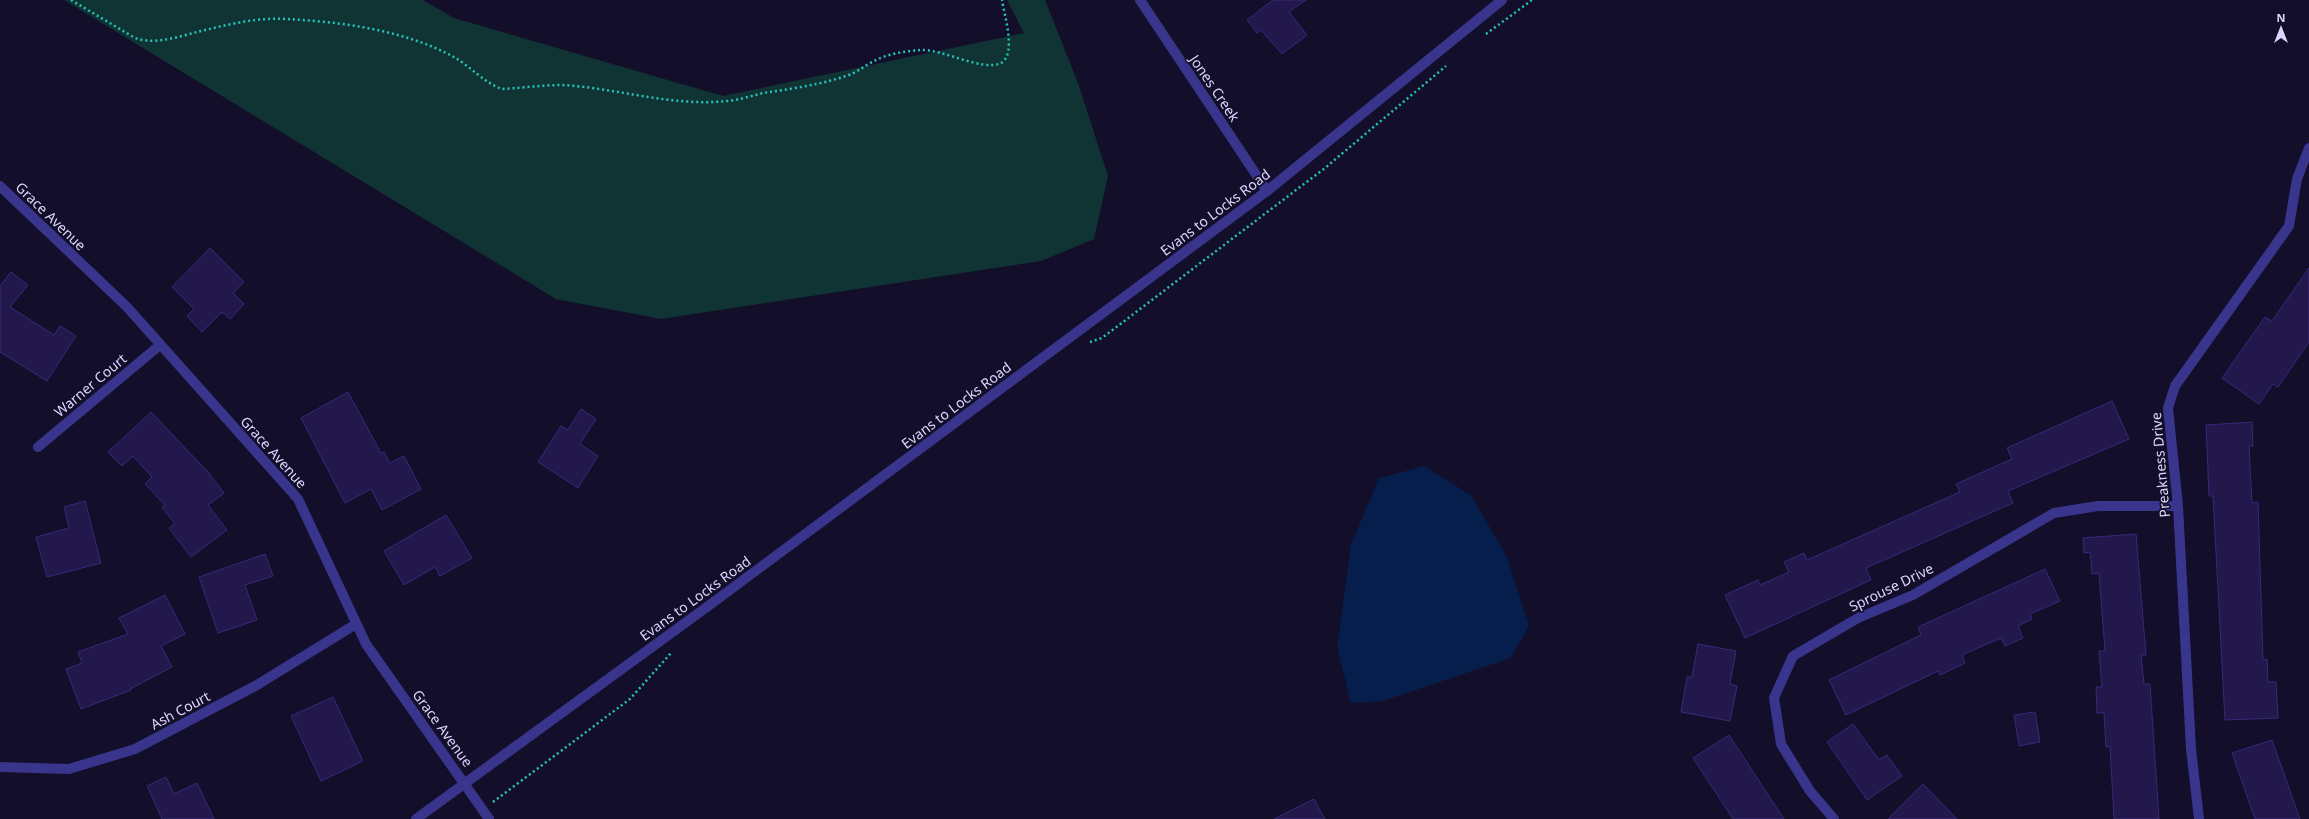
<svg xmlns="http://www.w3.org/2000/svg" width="2309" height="819" viewBox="0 0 2309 819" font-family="'Noto Sans',sans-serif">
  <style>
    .green { fill: #103433 }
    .water { fill: #051e4b }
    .building { fill: #23184c; stroke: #39287b }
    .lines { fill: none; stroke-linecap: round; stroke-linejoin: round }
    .path { stroke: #24c5bd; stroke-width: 2.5; stroke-dasharray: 2 3; stroke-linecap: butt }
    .minor { stroke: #39358d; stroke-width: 10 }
    .tertiary { stroke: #39358d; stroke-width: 10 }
    .labels { text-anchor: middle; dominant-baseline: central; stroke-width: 3.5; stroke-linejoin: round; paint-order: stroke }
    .street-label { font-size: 14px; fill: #dcd6ff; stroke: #130e2a }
  </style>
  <rect width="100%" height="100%" fill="#130e2a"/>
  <path class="green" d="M64 0H423L454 18 723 96 1024 33 1007 0H1045L1078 83 1108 176 1094 239 1041 261 661 319 556 299Z"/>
  <path class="water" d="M1424 466 1471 495 1507 557 1529 626 1511 658 1383 701 1351 703 1337 647 1351 545 1379 478Z"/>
  <path class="building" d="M1273 0H1306L1289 12 1307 35 1282 54 1261 30 1257 33 1247 20Z
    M210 248 244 282 233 293 244 304 230 319 222 312 202 332 187 316 194 309 172 287Z
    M2309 268V342L2278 387 2273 384 2259 404 2222 378 2265 317 2272 321Z
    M11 272 28 285 10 307 54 335 60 326 76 336 47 381 0 352V286Z
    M348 392 381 453 384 452 390 463 404 456 421 489 382 510 371 489 345 503 301 418Z
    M2112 401 2129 439 2008 491 2013 503 1866 568 1871 580 1745 638 1725 595 1758 580 1760 585 1789 572 1784 562 1804 553 1807 560 1960 492 1956 484 2012 459 2007 448Z
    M581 409 596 419 580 444 598 456 578 488 538 462 561 426 568 430Z
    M151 412 208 472 224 493 208 505 227 530 191 557 169 528 175 524 162 507 165 505 145 484 152 477 133 456 122 466 108 452Z
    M2252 422 2253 446H2249L2252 503 2258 502 2263 660 2267 659 2268 682H2276L2278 718 2225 720 2213 496H2209L2206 425Z
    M85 501 101 563 47 577 36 537 69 528 64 507Z
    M446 515 472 558 440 576 435 567 404 585 384 551Z
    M2136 534 2146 655H2141L2144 684H2150L2159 819H2114L2110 746 2106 747 2104 713H2097L2096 687H2102L2099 651H2105L2099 573 2092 574 2090 552 2084 553 2083 538Z
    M265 554 273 576 245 585 257 620 218 633 199 577Z
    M2045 569 2060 601 2030 614 2032 619 2018 626 2023 638 2005 646 2001 638 1962 655 1965 663 1940 675 1938 671 1846 715 1829 680 1921 635 1918 627Z
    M165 595 185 634 161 646 172 667 130 689 131 690 81 709 66 669 82 663 78 652 128 634 119 618Z
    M1698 644 1736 651 1730 684 1737 686 1730 721 1681 712 1687 677H1692Z
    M333 697 363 761 321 781 291 716Z
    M2035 712 2040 742 2019 746 2014 715Z
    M1853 724 1879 760 1887 755 1902 776 1867 800 1827 742Z
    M1729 735 1784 819H1733L1693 758Z
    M2272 740 2300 819H2255L2232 753Z
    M166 777 174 794 197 783 214 819H162L147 786Z
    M1923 784 1957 819H1888Z
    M1314 799 1325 819H1274Z"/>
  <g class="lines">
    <path class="path" d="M71 0 135 38C155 45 177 37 197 32 226 25 257 17 287 19 342 22 403 30 452 56 469 65 484 83 502 89 522 88 542 85 562 85 617 88 672 107 727 101 739 100 751 96 763 93 790 89 819 85 846 76 856 73 863 67 872 62 886 54 905 51 921 50 943 49 983 72 1001 63 1017 54 1004 14 1002 0
      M1486 34 1532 0
      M1090 342 1102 338 1325 168 1446 66
      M493 802 630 699 671 653"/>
    <path class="minor" d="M1140 0 1267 191
      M0 186 127 307 298 499 366 644 489 819
      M38 447 160 345
      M0 767 69 769 135 749 257 685 356 624
      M1834 819 1810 791 1781 744 1774 698 1793 656 1858 618 1913 595 2054 513 2098 506H2178
      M2199 819 2191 749 2178 506 2168 408 2175 386 2289 226 2297 179 2309 148"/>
    <path class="tertiary" d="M416 819 711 604 1267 191 1502 0"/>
  </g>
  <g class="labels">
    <g class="street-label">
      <text transform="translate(1215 88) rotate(56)">Jones Creek</text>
      <text transform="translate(1215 212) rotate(-37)">Evans to Locks Road</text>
      <text transform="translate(51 216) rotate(44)">Grace Avenue</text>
      <text transform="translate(90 385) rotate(-40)">Warner Court</text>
      <text transform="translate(956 405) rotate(-37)">Evans to Locks Road</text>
      <text transform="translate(274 452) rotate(48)">Grace Avenue</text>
      <text transform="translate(2160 465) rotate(-95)">Preakness Drive</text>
      <text transform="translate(1891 587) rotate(-26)">Sprouse Drive</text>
      <text transform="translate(695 598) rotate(-36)">Evans to Locks Road</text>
      <text transform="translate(180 710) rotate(-28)">Ash Court</text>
      <text transform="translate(443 728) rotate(54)">Grace Avenue</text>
    </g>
  </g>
  <g transform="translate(2281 28)" stroke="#130e2a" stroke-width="3" paint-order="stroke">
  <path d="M0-3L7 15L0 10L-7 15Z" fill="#dcd6ff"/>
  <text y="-6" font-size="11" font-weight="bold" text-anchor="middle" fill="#dcd6ff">N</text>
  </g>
</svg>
